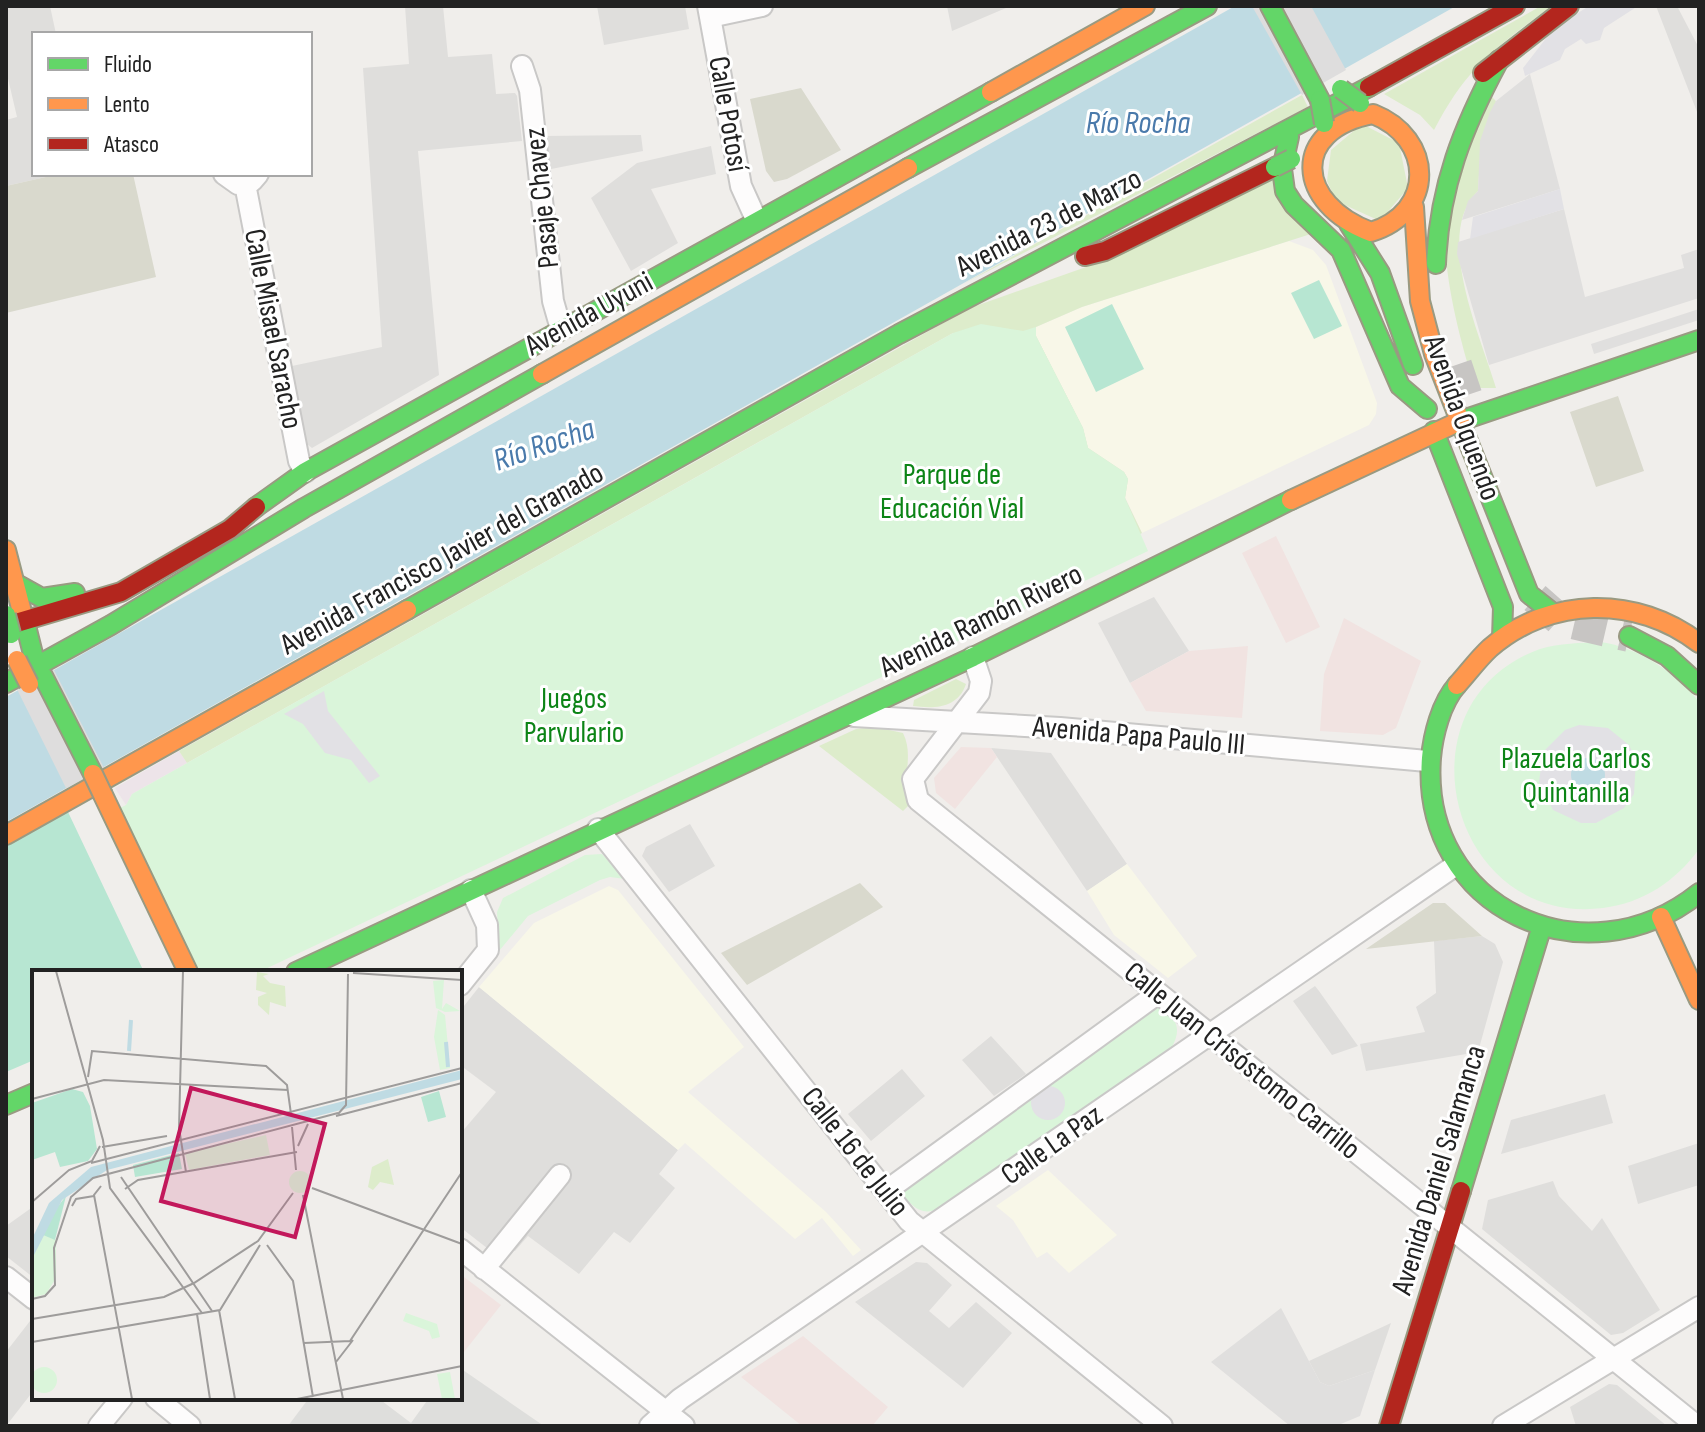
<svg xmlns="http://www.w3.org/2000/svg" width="1705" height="1432" viewBox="0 0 1705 1432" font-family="'Sofia Sans Condensed',sans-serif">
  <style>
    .residential { fill: #dfdedc }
    .commercial { fill: #f1e3e1 }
    .industrial { fill: #ede4e9 }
    .education { fill: #f8f7e8 }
    .religious { fill: #dededc }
    .construction { fill: #d9d9cd }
    .grass { fill: #ddeccb }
    .park { fill: #daf5da }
    .pitch { fill: #b7e6d2 }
    .parking { fill: #e0dfde }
    .plaza { fill: #e2e1e5 }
    .water { fill: #bfdbe3 }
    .pier { fill: #dedddd }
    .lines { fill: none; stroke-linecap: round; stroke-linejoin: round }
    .primary-tunnel { stroke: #c7c5c3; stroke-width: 32; stroke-dasharray: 32 16; stroke-linecap: butt }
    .street-casing { stroke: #c9c8c7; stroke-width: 24 }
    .fast-casing { stroke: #999a82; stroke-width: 22 }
    .slow-casing { stroke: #999a82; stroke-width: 22 }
    .jam-casing { stroke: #999a82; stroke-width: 22 }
    .street { stroke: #fdfcfc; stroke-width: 20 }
    .fast { stroke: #63d668; stroke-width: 18 }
    .slow { stroke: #ff974d; stroke-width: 18 }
    .jam { stroke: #b3261e; stroke-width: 18 }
    .fast-bridge-casing { stroke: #999a82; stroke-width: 22; stroke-linecap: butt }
    .slow-bridge-casing { stroke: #999a82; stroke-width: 22; stroke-linecap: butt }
    .fast-bridge { stroke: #63d668; stroke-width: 18 }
    .slow-bridge { stroke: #ff974d; stroke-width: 18 }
    .labels { text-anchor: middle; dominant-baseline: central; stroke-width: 6; stroke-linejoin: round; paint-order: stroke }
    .street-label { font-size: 30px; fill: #222; stroke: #fff }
    .park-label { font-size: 30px; fill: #0c8416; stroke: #fff }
    .water-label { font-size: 32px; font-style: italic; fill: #4a7aab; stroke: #fff }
    .inset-river { fill: none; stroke: #bfdbe3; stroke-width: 4 }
    .inset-road { fill: none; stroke: #9e9c9b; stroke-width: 2 }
    .view { fill: #c2185b; fill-opacity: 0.15; stroke: #c2185b; stroke-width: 4 }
    .inset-edge { fill: none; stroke: #222; stroke-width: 4 }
  </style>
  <rect width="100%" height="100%" fill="#f0eeeb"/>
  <path class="residential" d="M6 6H50L56 34H34V174H59L6 186V120L17 117 6 70Z
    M405 6H443L448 57 492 54 496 94 515 93 517 96 522 141 418 151 439 375 312 448 307 444 292 366 382 347 363 68 409 64Z
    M597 6H685L689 29 604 45Z
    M947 6H1006V8L952 31Z
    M1656 6H1677L1699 48V117Z
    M641 135 643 151 546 170 543 136Z
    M711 146 716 174 651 189 678 243 631 271 591 198 637 163Z
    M1154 597 1189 651 1130 683 1098 623Z
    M991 748 1051 753 1127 864 1087 891Z
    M690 824 715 866 669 892 642 856 646 847Z
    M1482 936 1495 944 1503 962 1478 1052 1366 1071 1360 1044 1425 1032 1416 1007 1436 993 1434 941Z
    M1315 986 1319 991 1358 1046 1332 1055 1293 1001Z
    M479 987 678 1150 659 1174 675 1188 630 1243 614 1232 579 1274 528 1236 515 1251 497 1238 487 1248 460 1227V1134L496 1092 460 1065V1011Z
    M991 1036 1026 1074 994 1096 962 1060Z
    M902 1069 925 1096 871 1141 848 1114Z
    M1605 1094 1613 1123 1501 1154 1511 1120Z
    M1699 1143V1185L1638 1204 1628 1166Z
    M1553 1181 1559 1196 1592 1231 1602 1218 1660 1310 1623 1333 1611 1335 1482 1229 1488 1200Z
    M34 1206V1278L6 1256V1226Z
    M916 1262 927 1263 952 1285 929 1311 949 1328 976 1302 1012 1333 963 1388 855 1302Z
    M30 1321 34 1325V1390L6 1426V1352Z
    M1391 1323 1375 1370 1329 1386 1320 1382 1309 1361Z
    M1609 1384 1617 1385 1667 1426H1576L1570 1407Z"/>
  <path class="commercial" d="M1276 536 1320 627 1286 643 1242 553Z
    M1344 618 1421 661 1396 728 1383 735 1320 731 1324 674Z
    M1248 646 1242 718 1146 711 1130 683 1189 651Z
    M961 747 991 748 997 757 955 809 936 793 934 778Z
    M460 1274 501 1305 460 1357Z
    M803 1336 888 1407 872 1426H802L741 1377Z"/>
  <path class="industrial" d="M179 751 187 763 132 794 126 805 115 788Z"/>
  <path class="education" d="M1289 241 1313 250 1326 265 1377 403 1376 414 1369 425 1142 533 1125 497 1128 479 1124 472 1088 448 1083 428 1036 336V327L1082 307Z
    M1127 864 1197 956 1168 978 1114 935 1087 891Z
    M609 886 618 890 744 1047 688 1092 826 1212 861 1250 853 1256 822 1218 795 1239 685 1143 678 1150 479 987 534 923Z
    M1048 1170 1117 1235 1069 1273 1047 1252 1037 1258 1013 1220 996 1206Z"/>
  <path class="religious" d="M460 1368 544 1426H288L309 1398H378L411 1423 429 1398H460Z"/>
  <path class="construction" d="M801 88 841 150 787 179 774 182 766 171 750 99Z
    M59 174H133L156 277 6 313V186Z
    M1618 396 1644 471 1596 487 1570 412Z
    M860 883 883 907 747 985 721 953Z
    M1433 903H1445L1482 936 1366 949Z"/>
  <path class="grass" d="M1541 6H1551C1495 49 1468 65 1434 130L1420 115 1384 94Z
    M1489 94 1496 101 1481 140 1478 191C1433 234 1481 337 1496 388H1475C1458 334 1435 248 1449 192 1458 159 1476 126 1489 94Z
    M1302 95 1308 107 963 284Z
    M1362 124 1399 143 1408 188 1380 221 1336 201 1327 181 1331 150Z
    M1275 176 1314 233 1082 307 1036 327V336L1083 428 1088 448 1124 472 1128 479 1125 498 1142 533 1125 543 953 333 187 763 179 751 970 308 1103 261Z
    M956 679 966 684C958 708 935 709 913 706L914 700Z
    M875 727 903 733C915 757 900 779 910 804L903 811 819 746 856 729Z"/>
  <path class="park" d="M981 324 1023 331 1036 327V336L1083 428 1088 448 1124 472 1128 479 1125 498 1148 551 259 972H200L118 809 126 805 132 794 953 333Z
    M1601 642C1637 647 1677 673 1699 702V849C1676 881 1643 903 1603 908 1449 927 1393 702 1540 649 1560 643 1580 643 1601 642Z
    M602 854 625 879 610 877 600 880 528 916 499 951 497 912 503 898 585 855Z
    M1156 1003C1173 1016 1184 1025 1172 1047L936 1210C918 1216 909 1202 898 1189Z"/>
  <path class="pitch" d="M1319 280 1342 326 1314 339 1291 293Z
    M1112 304 1144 369 1096 392 1065 327Z
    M68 812 144 972H34V1060L6 1072V846Z"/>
  <path class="parking" d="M1530 74 1560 189 1462 220 1468 201 1478 191 1480 141 1490 112 1496 101Z
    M1564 209 1585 297 1684 268 1681 255 1699 249V298L1489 365 1457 254 1458 242Z
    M1699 309V320L1594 354 1591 344Z
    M1281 1308 1320 1382 1329 1386 1375 1370 1360 1416 1336 1426H1290L1211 1362Z"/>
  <path class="plaza" d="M1589 6H1638L1604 28 1600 40 1586 44 1581 39 1565 49 1560 60 1525 76 1523 68 1554 28Z
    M1560 189 1564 209 1470 239 1473 217Z
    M324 691 328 711 380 776 369 783 351 760 325 753 303 724 284 714Z
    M1579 725 1608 728 1629 745 1636 760 1634 794 1624 808 1596 823H1581L1553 810 1539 782 1543 752 1565 730Z
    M1031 1103a17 17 0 1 1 34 0a17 17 0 1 1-34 0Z"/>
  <path class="water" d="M1235 6H1456L6 822V697Z
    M1571 775a17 17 0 1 1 34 0a17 17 0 1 1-34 0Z"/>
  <path class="pier" d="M1252 6H1311L1346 70 1302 95Z
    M6 667 54 670 104 768 66 788Z"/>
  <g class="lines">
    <path class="primary-tunnel" d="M1456 365 1474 418
      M1535 598 1560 620 1629 636"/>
    <defs>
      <path id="street" d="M708 6 741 186 756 219
        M710 17 762 6
        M522 66 530 90 553 301 561 329
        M224 174 238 184 252 181 258 174
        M245 184 299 461 305 472
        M973 657 981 681 979 693 913 779 918 800 1697 1426
        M854 716 1060 728 1427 761
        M598 829 909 1221 1162 1426
        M460 985 488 950 487 925 471 890
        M886 1191 1157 994
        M460 1249 684 1426
        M484 1269 560 1175
        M6 1277 34 1299
        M156 1398 190 1426
        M99 1426 122 1398
        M650 1426 680 1399 1456 865
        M1503 1426 1699 1307"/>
      <path id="fast" d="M1270 6 1320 100
        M1289 137 1282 169 1285 191 1294 205 1341 250 1400 386 1427 409
        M908 168 1207 6
        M1349 224 1380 273 1413 365
        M1436 264C1439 187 1463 127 1499 60
        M1434 431 1503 607 1502 638
        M256 507 305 472 991 92
        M15 583 42 598 75 593
        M407 610 899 334 1369 87
        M1553 613 1529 594 1460 421 1699 340
        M27 630 33 654
        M1629 636 1667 656 1699 685
        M43 676 93 774
        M6 683 111 625 304 508 542 374
        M1457 685C1441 703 1433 735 1431 758 1420 909 1585 984 1699 893
        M296 972 973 657 1291 500
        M6 1105 34 1093
        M1461 1191 1541 929"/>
      <path id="slow" d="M991 92 1145 6
        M1373 114C1434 138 1436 212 1371 232 1296 204 1289 130 1373 114Z
        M542 374 908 168
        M1291 500 1460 421 1434 354 1420 301 1414 207
        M6 550 22 612
        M1457 685C1468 673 1478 659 1490 648 1550 596 1637 595 1699 643
        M103 795 188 972
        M6 835 407 610
        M1661 917 1699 1000"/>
      <path id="jam" d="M1483 73 1569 6
        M1369 87 1515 6
        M1085 256 1105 251 1275 167
        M6 626 121 592 230 529 256 507
        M1389 1426 1461 1191"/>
    </defs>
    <use href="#street" class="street-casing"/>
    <use href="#fast" class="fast-casing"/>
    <use href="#slow" class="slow-casing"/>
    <use href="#jam" class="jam-casing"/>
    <use href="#street" class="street"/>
    <use href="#fast" class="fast"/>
    <use href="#slow" class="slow"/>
    <use href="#jam" class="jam"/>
    <defs>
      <path id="fast-bridge" d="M1341 89 1360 103
        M1320 100 1324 123
        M1275 167 1291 159
        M6 615 11 634"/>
      <path id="slow-bridge" d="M17 660 29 684
        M93 774 103 795"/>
    </defs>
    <use href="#fast-bridge" class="fast-bridge-casing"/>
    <use href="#slow-bridge" class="slow-bridge-casing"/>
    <use href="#fast-bridge" class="fast-bridge"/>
    <use href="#slow-bridge" class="slow-bridge"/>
  </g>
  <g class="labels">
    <g class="street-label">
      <text transform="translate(728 114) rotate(80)">Calle Potosí</text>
      <text transform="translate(542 198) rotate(-96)">Pasaje Chavez</text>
      <text transform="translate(1049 223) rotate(-27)">Avenida 23 de Marzo</text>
      <text transform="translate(589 314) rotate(-29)">Avenida Uyuni</text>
      <text transform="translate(273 329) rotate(79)">Calle Misael Saracho</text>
      <text transform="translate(1462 418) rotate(70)">Avenida Oquendo</text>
      <text transform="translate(442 559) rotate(-29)">Avenida Francisco Javier del Granado</text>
      <text transform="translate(981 621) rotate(-26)">Avenida Ramón Rivero</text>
      <text transform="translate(1139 736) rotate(5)">Avenida Papa Paulo III</text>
      <text transform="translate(1242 1061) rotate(39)">Calle Juan Crisóstomo Carrillo</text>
      <text transform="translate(1052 1145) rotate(-35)">Calle La Paz</text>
      <text transform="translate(855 1152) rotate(52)">Calle 16 de Julio</text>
      <text transform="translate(1439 1170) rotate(-73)">Avenida Daniel Salamanca</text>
    </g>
    <g class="park-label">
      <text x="952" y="475">Parque de<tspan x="952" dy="34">Educación Vial</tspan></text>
      <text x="574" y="699">Juegos<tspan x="574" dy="34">Parvulario</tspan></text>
      <text x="1576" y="759">Plazuela Carlos<tspan x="1576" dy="34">Quintanilla</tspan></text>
    </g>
    <g class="water-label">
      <text x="1138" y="123">Río Rocha</text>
      <text transform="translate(544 445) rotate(-19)">Río Rocha</text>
    </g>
  </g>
  <g transform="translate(32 970)">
    <rect width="430" height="430" fill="#f0eeeb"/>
    <path d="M225 2 237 4 231 6 238 13 253 16 254 37 238 32 237 45 226 35V27L235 23 224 20ZM356 189 362 215 348 212 341 220 336 217 340 197Z" fill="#ddeccb"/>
    <path d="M412 10 410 39 414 33 428 41 413 42 404 38 401 11ZM406 40 413 45 418 98 408 100 402 67ZM234 165 238 185 157 200 153 183ZM257 212a11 11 0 1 1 22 0a11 11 0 1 1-22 0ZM11 265 24 270V308L14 324 0 328V289ZM374 343 405 354 408 367 400 369 397 361 371 351ZM-1 410a13 13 0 1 1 26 0a13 13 0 1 1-26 0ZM418 402 423 429H410L405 404Z" fill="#daf5da"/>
    <path d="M40 119 51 122 58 136 65 179 56 191 28 197 23 182 0 190V133ZM407 121 414 147 396 152 389 127ZM147 183 150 199 103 207 101 195ZM34 226 23 270 11 265 20 244Z" fill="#b7e6d2"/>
    <path d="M430 100V109L75 200 30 230 0 289V269L17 233 59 197Z" fill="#bfdbe3"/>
    <path class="inset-river" d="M414 72 416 97M97 81 99 50"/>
    <path class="inset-road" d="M24 1 71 170 78 218 170 343M151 1 147 158 154 202M321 3 430 10M56 107 60 81 234 96 255 115 259 144M0 129 72 110 256 120M306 144 314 135 316 4M304 146 430 113M260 157 264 200M266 176 276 154M70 177 135 166M59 193 430 98M89 207 180 341M69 216 62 225 100 429M280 218 430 274M93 219 106 210 265 182M271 225 311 429M0 232 37 200 60 191 68 176M40 236 44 229 62 226M235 275 261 311 281 427M0 329 13 326 23 315 22 278 39 227 61 208 306 143M187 340 203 429M165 344 178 429M0 349 132 327 162 313 226 271 261 223M0 372 188 340 228 275M272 373 318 371 430 202M304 392 321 370M265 429 430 396"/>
    <path class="view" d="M159 118 293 154 263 267 129 231Z"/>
    <rect width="430" height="430" class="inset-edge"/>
  </g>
  <rect width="1705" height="1432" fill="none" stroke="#222222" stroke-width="16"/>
  <rect x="32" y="32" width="280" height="144" fill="#ffffff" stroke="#a7a7a7" stroke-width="2"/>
  <rect x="48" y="58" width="40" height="12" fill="#63d668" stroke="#a7a7a7" stroke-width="2"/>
  <text x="104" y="72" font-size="24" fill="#222222">Fluido</text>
  <rect x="48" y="98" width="40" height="12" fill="#ff974d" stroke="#a7a7a7" stroke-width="2"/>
  <text x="104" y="112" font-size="24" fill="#222222">Lento</text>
  <rect x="48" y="138" width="40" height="12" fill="#b3261e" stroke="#a7a7a7" stroke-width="2"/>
  <text x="104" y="152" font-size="24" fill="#222222">Atasco</text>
</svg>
